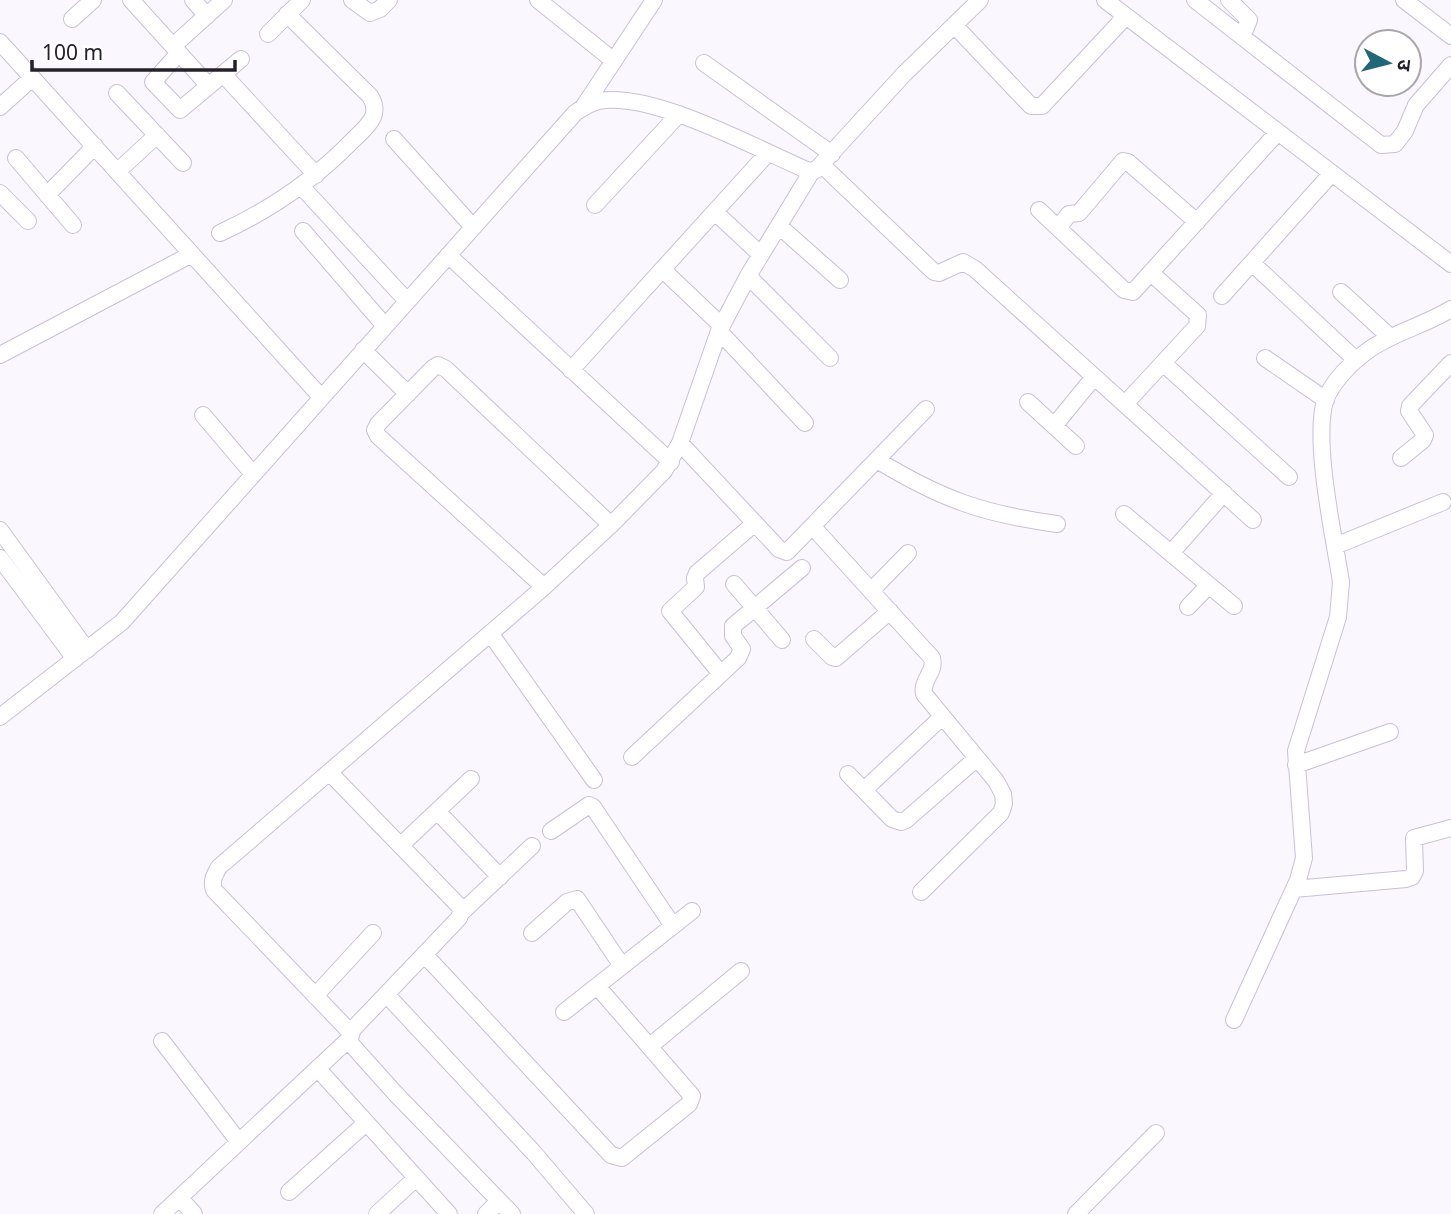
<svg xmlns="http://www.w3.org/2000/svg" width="1451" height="1214" viewBox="0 0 1451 1214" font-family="'Noto Sans','Noto Sans Devanagari',sans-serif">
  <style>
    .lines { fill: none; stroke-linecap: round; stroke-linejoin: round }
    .minor-casing { stroke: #c9bfda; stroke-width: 18 }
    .minor { stroke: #fff; stroke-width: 16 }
  </style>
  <rect width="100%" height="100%" fill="#faf8fe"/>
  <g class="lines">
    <defs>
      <path id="minor" d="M131 0 209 86
        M193 0 207 16
        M352 0 370 13 380 9 389 0
        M538 0 614 61
        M1105 0 1451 264
        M1195 0 1381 145 1395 144 1405 131 1416 105 1451 65
        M1229 0 1249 20 1242 37
        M1404 0 1451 36
        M72 19 93 0
        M954 25 1031 106H1042L1126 16
        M268 34 302 0
        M0 42 321 397
        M173 46 224 0
        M179 53 153 82 180 110 241 59
        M704 63 832 154
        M223 74 316 175
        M117 93 183 163
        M584 106 654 0
        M0 107 32 78
        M394 139 473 227
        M16 158 73 225
        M822 165 934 272 939 273 963 262 975 269 1253 520
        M118 171 157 135
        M301 186 407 301
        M0 193 28 221
        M47 195 95 146
        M595 205 679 114
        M1039 210 1124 290 1133 292 1278 132
        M715 212 761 255
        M779 226 840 280
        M1058 228 1069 214 1079 213 1123 161 1128 162 1197 222
        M303 231 385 326
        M220 233C270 210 313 181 352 141 359 134 369 126 373 117 376 109 374 102 370 96L287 14
        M448 255 671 462
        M1252 263 1356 360
        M663 270 722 326
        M748 276 830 358
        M1341 292 1390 337
        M1222 296 1332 173
        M719 331 805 423
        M363 350 408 394
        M0 355 192 254
        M1265 358 1326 400
        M1163 363 1289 477
        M571 370 768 153
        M1028 402 1076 446
        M1125 404 1197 326 1198 315 1151 273
        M203 415 253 474
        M1054 426 1094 377
        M680 443 779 549 787 552 926 409
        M1401 458 1423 440 1425 435 1409 411 1410 406 1451 363
        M877 460C941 499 983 514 1057 524
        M1124 514 1234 606
        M813 527 932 658C936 673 921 679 924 694L996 781 1003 794 1004 804 1001 813 921 892
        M0 530 87 650
        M1335 546 1443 502
        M1171 553 1224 493
        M0 558 75 659
        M734 584 782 640
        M544 587 378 436 375 430 378 424 433 368 438 365 446 369 611 525
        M871 591 908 553
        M1188 607 1209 585
        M490 633 594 780
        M814 639 832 657 836 658 890 611
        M721 674 670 611 696 587 695 578 697 573 755 523
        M0 717 122 622 575 113C582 108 590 103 599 101 653 91 757 149 809 171L816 170 904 74 980 0
        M632 757 738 658 742 649 733 636V626L802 568
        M1296 765 1390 732
        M329 772 462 909 459 918 353 1029 350 1038 351 1044 394 1092 512 1214
        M848 774 892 819 901 822 906 820 977 758
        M864 790 942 717
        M437 811 500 877
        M551 831 589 805 593 807 673 926
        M401 845 471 779
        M1294 889 1406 879 1412 877 1415 871 1414 838 1451 828
        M461 913 532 846
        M532 933 567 902 577 899 622 966
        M424 954 611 1155 622 1158 689 1104 692 1096 597 986
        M386 994 534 1153 586 1214
        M315 996 373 933
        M564 1012 692 911
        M1234 1020 1298 880 1304 858 1296 751 1338 617 1341 582C1334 537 1313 442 1325 401 1332 381 1353 361 1370 349 1395 332 1425 325 1451 309
        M351 1033 214 890C211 881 214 876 219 867L544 587 611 525 664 471 680 443 719 331 748 276 812 171
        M162 1041 239 1142
        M650 1046 741 971
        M318 1069 449 1214
        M289 1192 366 1123
        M180 1198 194 1214
        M162 1214 350 1038
        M377 1214 416 1178
        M486 1214 499 1201
        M1076 1214 1156 1133"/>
    </defs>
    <use href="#minor" class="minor-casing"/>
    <use href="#minor" class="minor"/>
  </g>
  <g transform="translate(1388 63) rotate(97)"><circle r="33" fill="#ffffff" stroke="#a8a6aa" stroke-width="2"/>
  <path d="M0-5L12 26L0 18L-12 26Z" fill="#216777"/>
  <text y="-10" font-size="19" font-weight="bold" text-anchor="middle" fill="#25212b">उ</text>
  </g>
  <path d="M32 60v10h203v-10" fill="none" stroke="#25212b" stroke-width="3.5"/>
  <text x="42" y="60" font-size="21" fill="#25212b" stroke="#ffffff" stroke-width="5" paint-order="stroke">100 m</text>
</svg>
